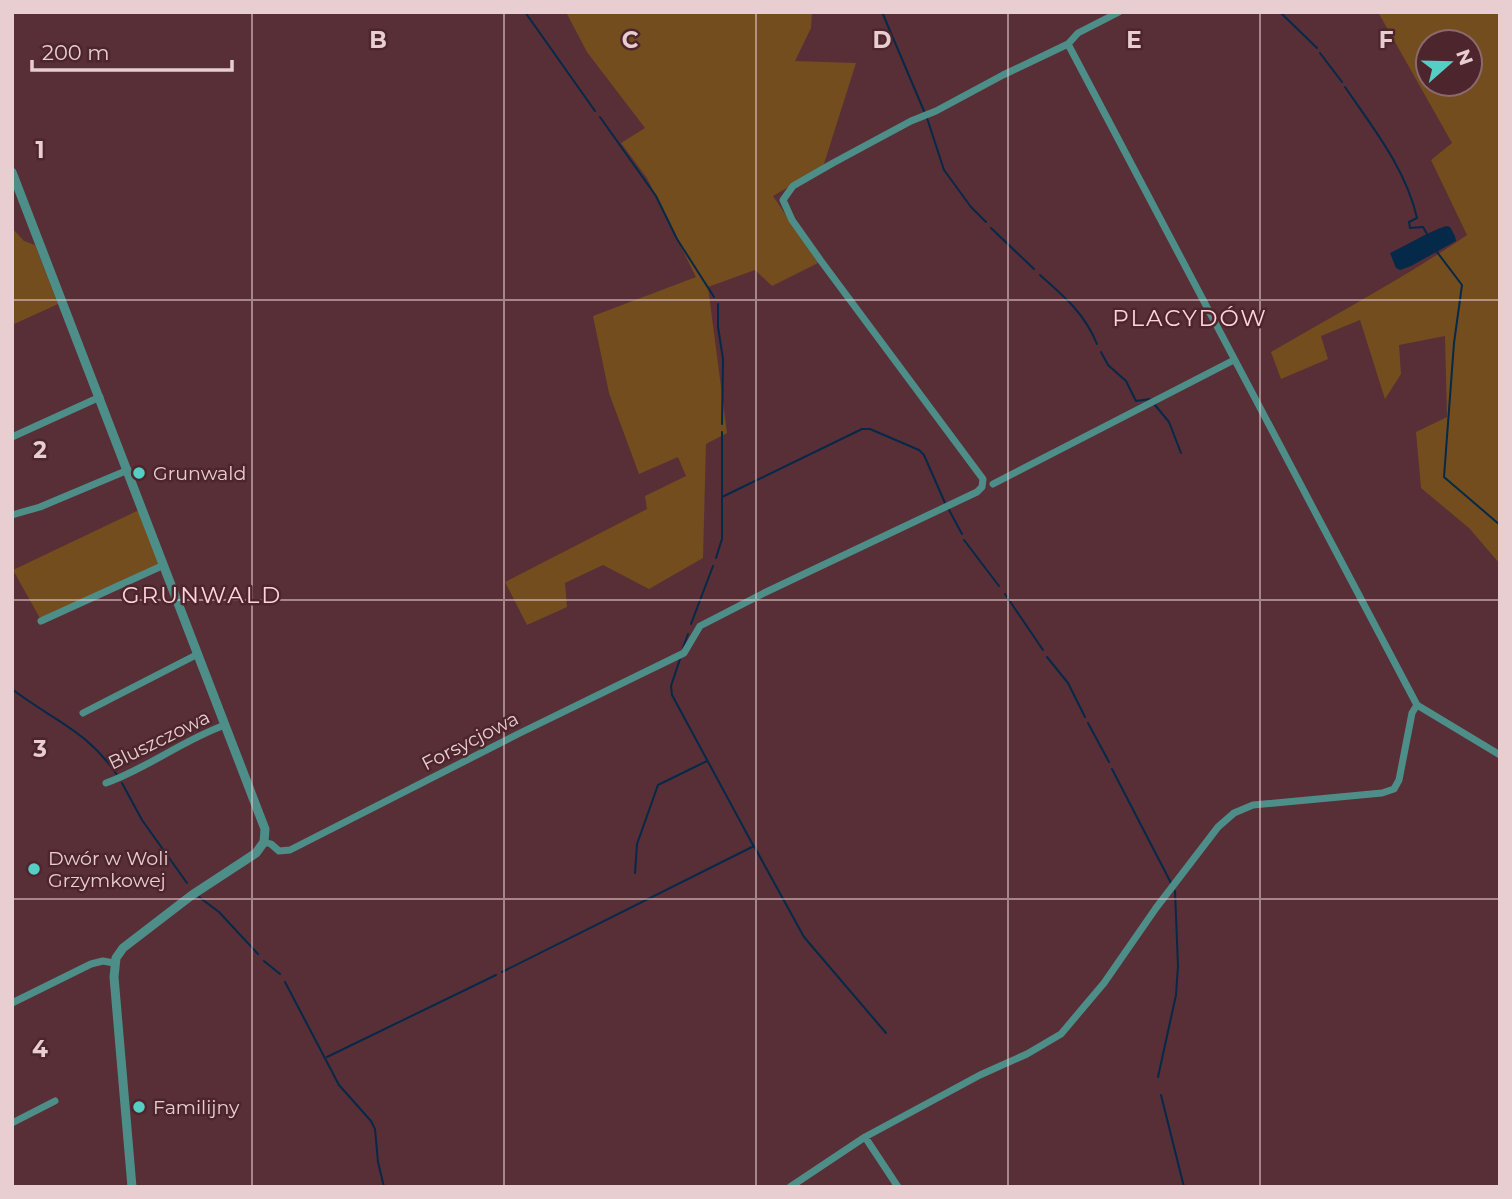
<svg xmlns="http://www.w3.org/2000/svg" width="1512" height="1199" viewBox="0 0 1512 1199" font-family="Montserrat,sans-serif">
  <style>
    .green { fill: #734d1e; fill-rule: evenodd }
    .water { fill: #052949 }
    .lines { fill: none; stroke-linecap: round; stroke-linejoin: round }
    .stream { stroke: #052949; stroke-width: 2 }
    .minor { stroke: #4d8e89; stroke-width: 7 }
    .tertiary { stroke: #4d8e89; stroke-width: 9 }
    .grid { fill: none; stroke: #e8ced1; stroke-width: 2; stroke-opacity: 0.55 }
    .poi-dot { fill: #55cec6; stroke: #4d252c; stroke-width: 2.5 }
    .labels { text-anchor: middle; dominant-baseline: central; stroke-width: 5; stroke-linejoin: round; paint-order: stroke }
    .poi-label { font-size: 19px; fill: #e8ced1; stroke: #4d252c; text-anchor: start }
    .street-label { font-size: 19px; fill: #e8ced1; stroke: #4d252c }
    .quarter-label { font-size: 23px; letter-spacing: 2px; fill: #fed3d9; stroke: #4d252c }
    .grid-label { font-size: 23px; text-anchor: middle; font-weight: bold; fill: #e8ced1; stroke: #4d252c; stroke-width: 5; stroke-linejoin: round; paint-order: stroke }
  </style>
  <rect width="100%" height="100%" fill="#582f36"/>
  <path class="green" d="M566 12H812L811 28 795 61 856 63 823 167 773 196 818 263 772 286 755 270 708 287 727 433 706 444 703 558 649 589 603 565 565 583 567 607 527 625 505 582 647 509 645 496 686 476 678 457 639 474 609 393 593 316 696 277 647 178 621 143 645 128 587 52Z
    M1378 12H1500V564L1469 528 1421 488 1416 432 1447 417 1445 336 1399 345 1401 374 1385 399 1360 320 1321 336 1328 359 1281 379 1271 352C1336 314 1404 278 1467 235L1431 160 1452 143ZM1428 42H1470V84H1428Z
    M12 228 24 241 35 245 58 304 12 325Z
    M139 510 159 561 158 566 41 620 13 570Z"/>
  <path class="water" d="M1446 226 1450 227 1455 236 1456 241 1411 266 1400 270 1396 268 1390 253C1407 245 1428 232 1446 226Z"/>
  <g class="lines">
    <path class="stream" d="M525 12 595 111
      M850 12H857
      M882 12 924 111
      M1282 14 1317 48
      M1320 53 1342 82
      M1345 87C1373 128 1406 169 1417 218L1409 222 1410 228 1423 227 1427 234
      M600 117 656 196 677 239 714 297
      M927 118 944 170 971 207 986 222
      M991 228 1034 269
      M1437 252 1462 285 1454 343 1444 477 1500 525
      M1040 275C1064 296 1085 314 1097 344
      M718 304V327L723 359 722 424
      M1101 352 1108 365 1126 381 1136 401 1150 399
      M1155 405 1169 422 1181 453
      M722 497 862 429H870L919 450 924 455 945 503
      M949 510 962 534
      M964 540 999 586
      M716 558 722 539V432
      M1005 594 1043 650
      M691 624 713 566
      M683 648 688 634
      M1047 657 1068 683 1085 717
      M680 659 671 686 672 695 753 845
      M12 689C52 720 87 730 117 775
      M1088 723 1109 762
      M1112 769 1171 883
      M122 783 142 820 187 883
      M635 873 637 844 658 785 707 761
      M199 897 219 912 258 954
      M264 961 280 974
      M502 972 754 846 804 937 886 1033
      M285 982 339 1085 371 1121 375 1129 378 1162 384 1187
      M327 1057 496 975
      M1158 1077 1176 995 1178 966 1175 891
      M1161 1095 1184 1187"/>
    <path class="minor" d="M1068 44 1417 705
      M12 437 100 397
      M993 484 1234 360
      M12 515 40 507 128 470
      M41 621 164 565
      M1417 705 1500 755
      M83 713 198 654
      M106 783C148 768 183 740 225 725
      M264 842 271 844 279 851 290 850 518 734 684 653 700 626 764 593 977 492 982 487 983 479 821 261 792 220 783 200 793 186 833 163 911 121 936 111 1003 75 1068 44 1078 33 1119 12
      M12 1003 91 964 103 961 114 963
      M12 1123 55 1101
      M865 1137 898 1187
      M790 1187 865 1137 980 1075 1027 1054 1061 1034 1104 983 1156 908 1218 827 1234 813 1253 805 1382 793 1394 789 1399 780 1412 713 1417 705"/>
    <path class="tertiary" d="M12 172 265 829 264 842 256 853 192 895 123 948 116 958 114 977 132 1187"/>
  </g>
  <path class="grid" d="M252 12V1187M504 12V1187M756 12V1187M1008 12V1187M1260 12V1187M12 300H1500M12 600H1500M12 899H1500"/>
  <g class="poi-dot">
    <circle cx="139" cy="473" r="7"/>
    <circle cx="34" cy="869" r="7"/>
    <circle cx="139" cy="1107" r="7"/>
  </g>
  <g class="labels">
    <g class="poi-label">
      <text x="153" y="473">Grunwald</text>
      <text x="48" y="858">Dwór w Woli<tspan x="48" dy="22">Grzymkowej</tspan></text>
      <text x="153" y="1107">Familijny</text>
    </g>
    <g class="street-label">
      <text transform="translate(159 740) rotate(-26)">Bluszczowa</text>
      <text transform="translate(470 741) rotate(-27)">Forsycjowa</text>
    </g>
    <g class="quarter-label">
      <text x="1190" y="318">PLACYDÓW</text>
      <text x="202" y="595">GRUNWALD</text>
    </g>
  </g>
  <g class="grid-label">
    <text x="378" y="48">B</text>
    <text x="630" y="48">C</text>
    <text x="882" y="48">D</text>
    <text x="1134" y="48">E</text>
    <text x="1386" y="48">F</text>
    <text x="40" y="158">1</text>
    <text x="40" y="458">2</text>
    <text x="40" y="757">3</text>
    <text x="40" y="1057">4</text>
  </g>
  <rect width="1512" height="1199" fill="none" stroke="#e8ced1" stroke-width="28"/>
  <g transform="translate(1449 63) rotate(70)"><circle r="33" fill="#4d252c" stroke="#8b696e" stroke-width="2"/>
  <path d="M0-5L12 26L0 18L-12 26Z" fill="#55cec6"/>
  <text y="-10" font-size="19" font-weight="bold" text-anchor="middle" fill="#e8ced1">N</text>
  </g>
  <path d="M32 60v10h200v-10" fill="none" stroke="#e8ced1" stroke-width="3.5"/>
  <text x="42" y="60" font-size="21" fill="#e8ced1" stroke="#4d252c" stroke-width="5" paint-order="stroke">200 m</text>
</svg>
